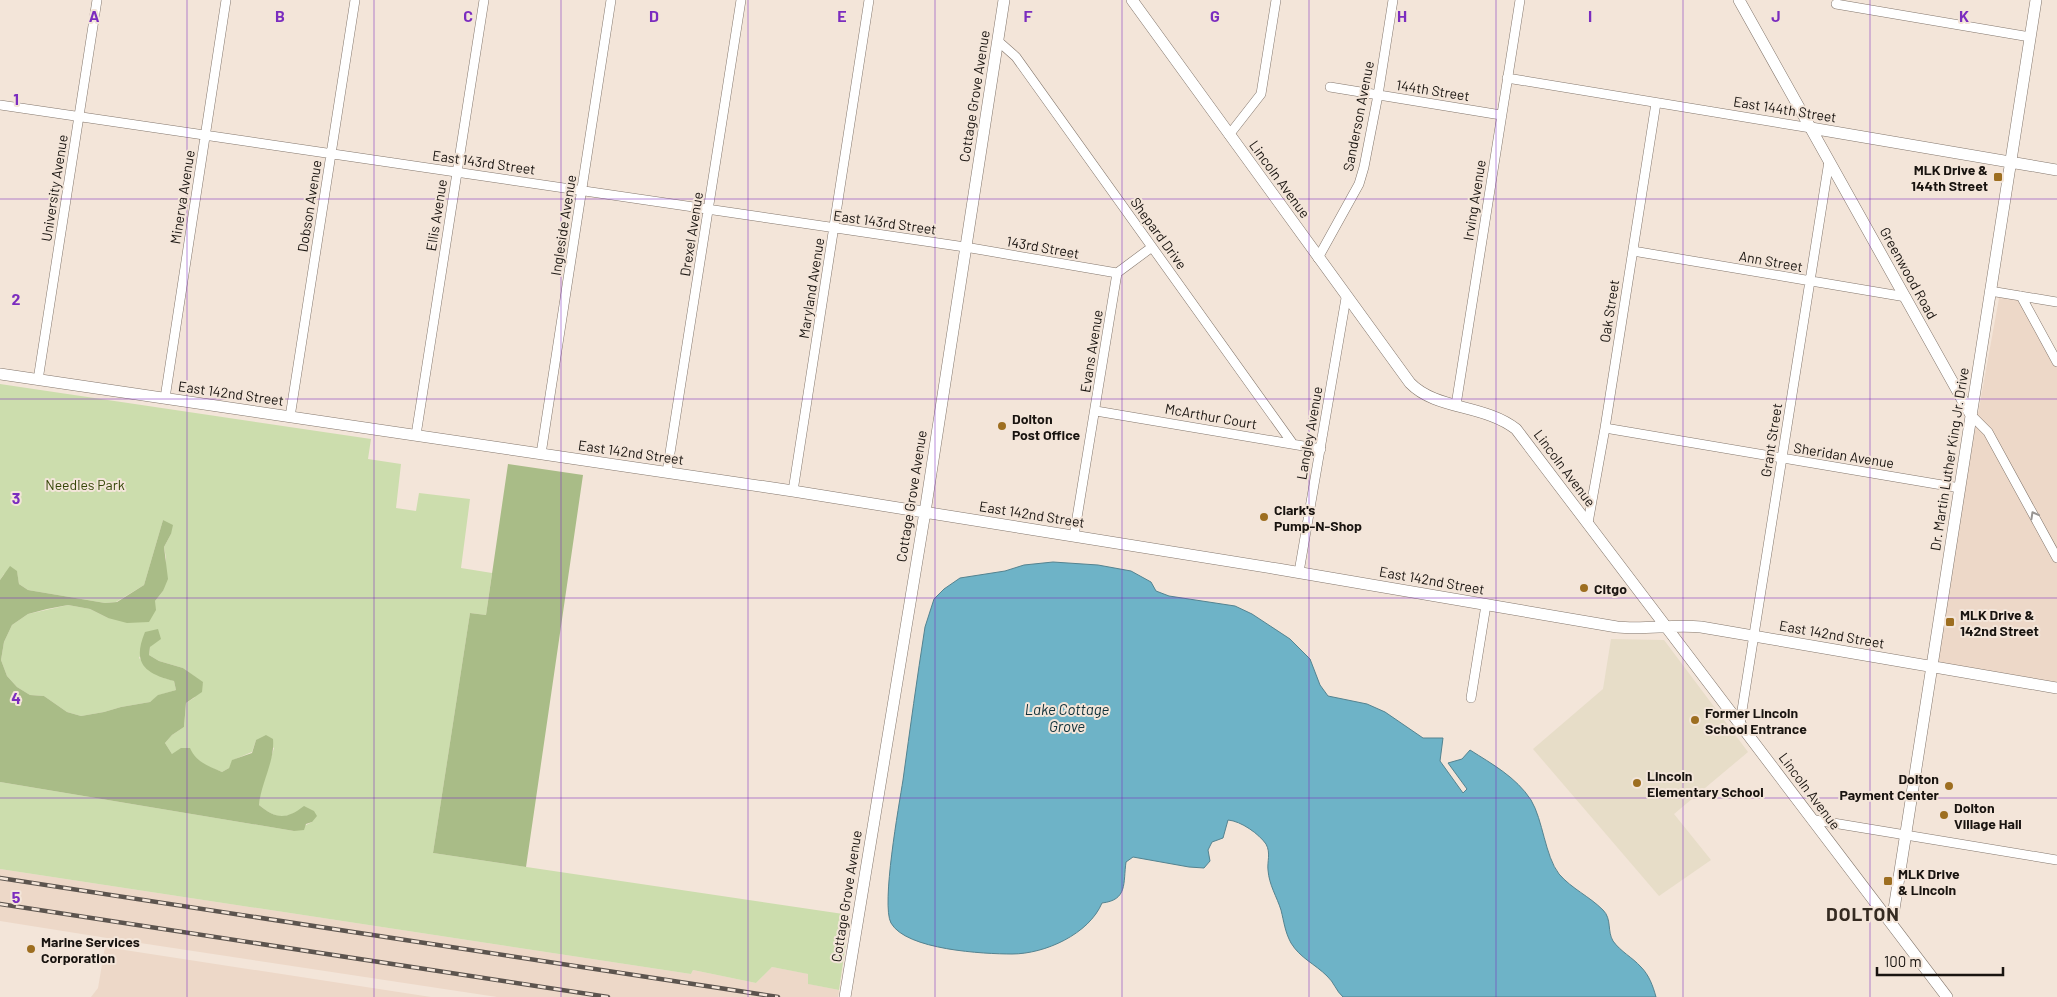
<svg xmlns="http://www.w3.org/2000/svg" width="2057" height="997" viewBox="0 0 2057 997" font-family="Barlow,sans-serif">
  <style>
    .built { fill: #edd8c8 }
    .education { fill: #e7ddc8 }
    .green { fill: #ccddad }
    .forest { fill: #a9bc87 }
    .water { fill: #6eb3c7; stroke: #548390 }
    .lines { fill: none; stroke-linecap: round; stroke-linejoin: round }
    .minor-casing { stroke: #83766c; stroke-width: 10 }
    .tertiary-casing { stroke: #83766c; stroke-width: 12 }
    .minor { stroke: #fff; stroke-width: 9 }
    .tertiary { stroke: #fff; stroke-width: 11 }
    .rail-casing { stroke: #5c544e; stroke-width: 4.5 }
    .rail { stroke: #f3e5d9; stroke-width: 2.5; stroke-dasharray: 8; stroke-linecap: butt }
    .oneway { stroke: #989593 }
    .grid { fill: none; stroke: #7b2cbf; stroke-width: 1; stroke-opacity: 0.55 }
    .poi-dot { fill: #9d6e20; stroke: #f3e5d9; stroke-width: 2 }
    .labels { text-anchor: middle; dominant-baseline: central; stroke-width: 4; stroke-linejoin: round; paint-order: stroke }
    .street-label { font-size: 14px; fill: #191410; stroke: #f3e5d9 }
    .poi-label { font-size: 14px; font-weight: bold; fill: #191410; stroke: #f3e5d9; text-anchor: start }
    .park-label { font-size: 14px; fill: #354507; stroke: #f3e5d9 }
    .water-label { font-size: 15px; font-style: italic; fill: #0e3039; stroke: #f3e5d9 }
    .district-label { font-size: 19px; font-weight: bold; letter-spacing: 1px; fill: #352b22; stroke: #f3e5d9 }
    .grid-label { font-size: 16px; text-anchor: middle; font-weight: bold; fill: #7b2cbf; stroke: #f3e5d9; stroke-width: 4; stroke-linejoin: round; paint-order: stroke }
  </style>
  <rect width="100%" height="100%" fill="#f3e5d9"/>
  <path class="built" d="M2000 293 2021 296 2057 362V686L1932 666Z
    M0 869 691 974 693 970 756 983 772 967 809 974V984L839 990 838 997H497L107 938 0 921Z
    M105 947 431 997H91L98 988Z"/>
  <path class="education" d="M1611 639 1664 640 1748 752 1674 814 1711 860 1659 896 1533 749 1603 689Z"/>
  <path class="green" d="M0 384 371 439 368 459 401 464 396 508 416 511 419 493 470 499 461 568 492 573 486 615 470 613 433 853 850 915 839 990 808 984V974L772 967 756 983 693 970 691 974 0 869V782L294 831 312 822 297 812C280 820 273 816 259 805L260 793 274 748 256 740 252 752 233 760 229 768 222 772 204 765 194 756 172 754 165 743 172 735 184 727 186 703 194 698 203 683 183 668 159 661 149 655 150 647 158 629 139 658 161 677 174 681 176 690 159 695 150 702 121 707 104 712 81 716 67 712 44 696 30 695 17 687 7 676 1 660 4 642 12 625 28 614 68 605 90 609 108 618 155 601 163 591 166 558 164 547 171 534 163 520 144 585 116 602 105 603 28 590 19 584 17 572 4 574 0 580Z"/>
  <path class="forest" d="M508 464 583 475 526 867 433 853 470 613 486 615Z
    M163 520 173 525 171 534 164 547 168 579 163 591 155 601 156 610 149 622 127 623 108 618 90 609 68 605 47 609 28 614 12 625 4 642 1 660 7 676 17 687 30 695 44 696 67 712 81 716 104 712 121 707 150 702 158 695 176 690 174 681C144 673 132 663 145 632L158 629 161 639 150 647 149 655 159 661 183 668 203 682 202 692 186 703 184 727 172 735 165 743 172 754 181 748H190C196 762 208 766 222 772L229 768 232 760 252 753 256 740 266 735 273 739C275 761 261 783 259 805 276 819 286 820 304 806L314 811 317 816 312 822 306 824 304 830 294 831 0 782V580L10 566 17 571 19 584 28 590 105 603 117 602 144 585Z"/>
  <path class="water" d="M1053 562 1098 565 1131 571 1151 582 1156 591 1169 596 1235 606 1252 614 1290 639 1310 659 1320 685 1328 696 1367 704 1385 712 1423 738H1443L1440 761 1463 793 1467 789 1448 763 1462 759 1470 750C1492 764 1516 777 1531 800 1543 820 1545 856 1559 874 1572 889 1589 896 1603 910 1612 919 1607 931 1613 941 1621 952 1632 957 1641 967 1649 975 1653 986 1656 997H1343C1336 991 1334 982 1327 976 1315 964 1300 958 1291 943 1285 932 1284 922 1281 910 1277 897 1269 885 1268 870 1267 862 1271 853 1266 844 1259 834 1241 821 1228 820L1223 838 1212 842 1208 850 1210 861 1204 868 1189 867 1133 857 1126 862C1123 883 1128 900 1102 903 1089 934 1045 954 1012 954 984 954 906 950 891 923 881 905 899 805 903 780 910 729 917 678 925 627L934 599 944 589 960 578 1005 571 1024 565Z"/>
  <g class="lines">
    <defs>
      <path id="minor" d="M1836 4 2030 37
        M998 41 1016 57 1293 444
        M1507 78 1811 128
        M1330 87 1501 115
        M0 105 965 247 1117 273
        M1229 135 1261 94 1276 0
        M1633 251 1906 297
        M1318 258 1359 184 1364 167 1378 95 1393 0
        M1990 291 2057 302
        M2021 296 2057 362
        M38 380 97 0
        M165 398 226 0
        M1456 405 1520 0
        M1096 411 1321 449
        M1971 415 1988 432 2057 558
        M290 417 355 0
        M1605 428 1960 488
        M416 435 484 0
        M541 454 611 0
        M667 472 741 0
        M793 491 869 0
        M1588 523 1605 428 1656 103
        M1074 536 1117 273 1152 247
        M1299 572 1346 298
        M1471 698 1486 605
        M1740 723 1829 161
        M1815 820 2057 860"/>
      <path id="tertiary" d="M1132 0 1410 383C1436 410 1484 404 1516 429L1947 997
        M1739 0 1971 415
        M1811 128 2057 170
        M0 374 793 491 1278 569 1617 627C1645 630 1673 624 1701 627L2057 688
        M1892 922 2036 0
        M845 997 925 512 1004 0"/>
    </defs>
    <use href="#minor" class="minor-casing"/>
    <use href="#tertiary" class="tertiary-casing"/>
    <use href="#minor" class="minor"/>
    <use href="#tertiary" class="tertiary"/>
    <defs>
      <path id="rail" d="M0 878 778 997
        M0 904 608 997"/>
    </defs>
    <use href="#rail" class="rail-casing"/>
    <use href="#rail" class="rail"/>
  </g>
  <defs><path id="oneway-chevron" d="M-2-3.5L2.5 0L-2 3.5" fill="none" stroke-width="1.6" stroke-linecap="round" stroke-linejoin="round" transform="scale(1.25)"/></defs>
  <use class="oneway" href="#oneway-chevron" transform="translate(2034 515) rotate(-119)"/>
  <path class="grid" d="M187 0V997M374 0V997M561 0V997M748 0V997M935 0V997M1122 0V997M1309 0V997M1496 0V997M1683 0V997M1870 0V997M0 199H2057M0 399H2057M0 598H2057M0 798H2057"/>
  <g class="poi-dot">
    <rect x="1993" y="172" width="10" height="10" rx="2.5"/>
    <circle cx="1002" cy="426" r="5"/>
    <circle cx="1264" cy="517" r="5"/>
    <circle cx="1584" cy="588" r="5"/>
    <rect x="1945" y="617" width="10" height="10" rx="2.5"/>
    <circle cx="1695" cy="720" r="5"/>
    <circle cx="1637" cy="783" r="5"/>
    <circle cx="1949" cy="786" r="5"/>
    <circle cx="1944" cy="815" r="5"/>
    <rect x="1883" y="876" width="10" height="10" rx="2.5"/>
    <circle cx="31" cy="949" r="5"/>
  </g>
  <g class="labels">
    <g class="street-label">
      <text transform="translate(1433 90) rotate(9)">144th Street</text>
      <text transform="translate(974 96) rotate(-81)">Cottage Grove Avenue</text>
      <text transform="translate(1785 109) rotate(9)">East 144th Street</text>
      <text transform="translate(1358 116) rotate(-79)">Sanderson Avenue</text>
      <text transform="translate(484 162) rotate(8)">East 143rd Street</text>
      <text transform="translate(1280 179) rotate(54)">Lincoln Avenue</text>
      <text transform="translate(54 188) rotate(-81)">University Avenue</text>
      <text transform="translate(182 197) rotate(-81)">Minerva Avenue</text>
      <text transform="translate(1474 200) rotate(-81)">Irving Avenue</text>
      <text transform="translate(309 206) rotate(-81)">Dobson Avenue</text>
      <text transform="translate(436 215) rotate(-81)">Ellis Avenue</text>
      <text transform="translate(885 222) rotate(8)">East 143rd Street</text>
      <text transform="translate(563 225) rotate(-81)">Ingleside Avenue</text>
      <text transform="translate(1159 233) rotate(54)">Shepard Drive</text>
      <text transform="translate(691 234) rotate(-81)">Drexel Avenue</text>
      <text transform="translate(1043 247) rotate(10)">143rd Street</text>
      <text transform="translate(1771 261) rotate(10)">Ann Street</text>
      <text transform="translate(1909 273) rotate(61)">Greenwood Road</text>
      <text transform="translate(811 288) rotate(-81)">Maryland Avenue</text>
      <text transform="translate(1609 311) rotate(-81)">Oak Street</text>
      <text transform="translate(1091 351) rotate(-81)">Evans Avenue</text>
      <text transform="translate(231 393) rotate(8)">East 142nd Street</text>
      <text transform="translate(1211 416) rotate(10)">McArthur Court</text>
      <text transform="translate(1309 433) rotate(-80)">Langley Avenue</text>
      <text transform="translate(1771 440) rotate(-81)">Grant Street</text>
      <text transform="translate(631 452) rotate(8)">East 142nd Street</text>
      <text transform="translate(1844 455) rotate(9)">Sheridan Avenue</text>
      <text transform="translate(1949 459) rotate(-81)">Dr. Martin Luther King Jr. Drive</text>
      <text transform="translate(1565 468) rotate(53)">Lincoln Avenue</text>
      <text transform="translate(911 496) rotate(-81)">Cottage Grove Avenue</text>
      <text transform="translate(1032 514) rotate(9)">East 142nd Street</text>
      <text transform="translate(1432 580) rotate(10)">East 142nd Street</text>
      <text transform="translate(1832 634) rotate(10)">East 142nd Street</text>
      <text transform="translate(1810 791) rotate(53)">Lincoln Avenue</text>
      <text transform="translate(846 896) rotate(-81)">Cottage Grove Avenue</text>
    </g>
    <g class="poi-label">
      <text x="1988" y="169" text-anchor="end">MLK Drive &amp;<tspan x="1988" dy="16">144th Street</tspan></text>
      <text x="1012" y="418">Dolton<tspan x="1012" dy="16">Post Office</tspan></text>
      <text x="1274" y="509">Clark's<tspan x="1274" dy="16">Pump-N-Shop</tspan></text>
      <text x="1594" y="588">Citgo</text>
      <text x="1960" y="614">MLK Drive &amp;<tspan x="1960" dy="16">142nd Street</tspan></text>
      <text x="1705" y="712">Former Lincoln<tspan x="1705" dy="16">School Entrance</tspan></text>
      <text x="1647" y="775">Lincoln<tspan x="1647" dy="16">Elementary School</tspan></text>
      <text x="1939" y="778" text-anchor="end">Dolton<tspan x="1939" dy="16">Payment Center</tspan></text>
      <text x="1954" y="807">Dolton<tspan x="1954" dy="16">Village Hall</tspan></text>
      <text x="1898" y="873">MLK Drive<tspan x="1898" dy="16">&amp; Lincoln</tspan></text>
      <text x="41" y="941">Marine Services<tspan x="41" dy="16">Corporation</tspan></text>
    </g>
    <g class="park-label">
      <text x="85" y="484">Needles Park</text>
    </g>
    <g class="water-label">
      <text x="1067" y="709">Lake Cottage<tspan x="1067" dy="17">Grove</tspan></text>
    </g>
    <g class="district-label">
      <text x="1863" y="913">DOLTON</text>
    </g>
  </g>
  <g class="grid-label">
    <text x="94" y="22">A</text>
    <text x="280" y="22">B</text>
    <text x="468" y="22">C</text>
    <text x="654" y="22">D</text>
    <text x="842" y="22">E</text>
    <text x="1028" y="22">F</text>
    <text x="1215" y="22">G</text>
    <text x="1402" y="22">H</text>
    <text x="1590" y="22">I</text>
    <text x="1776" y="22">J</text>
    <text x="1964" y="22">K</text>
    <text x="16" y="105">1</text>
    <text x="16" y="305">2</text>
    <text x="16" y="504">3</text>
    <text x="16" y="704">4</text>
    <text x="16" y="903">5</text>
  </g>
  <path d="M1877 967v8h126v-8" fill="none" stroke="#191410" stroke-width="2.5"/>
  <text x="1884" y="967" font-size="15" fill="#191410" stroke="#f3e5d9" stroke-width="4" paint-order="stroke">100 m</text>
</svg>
